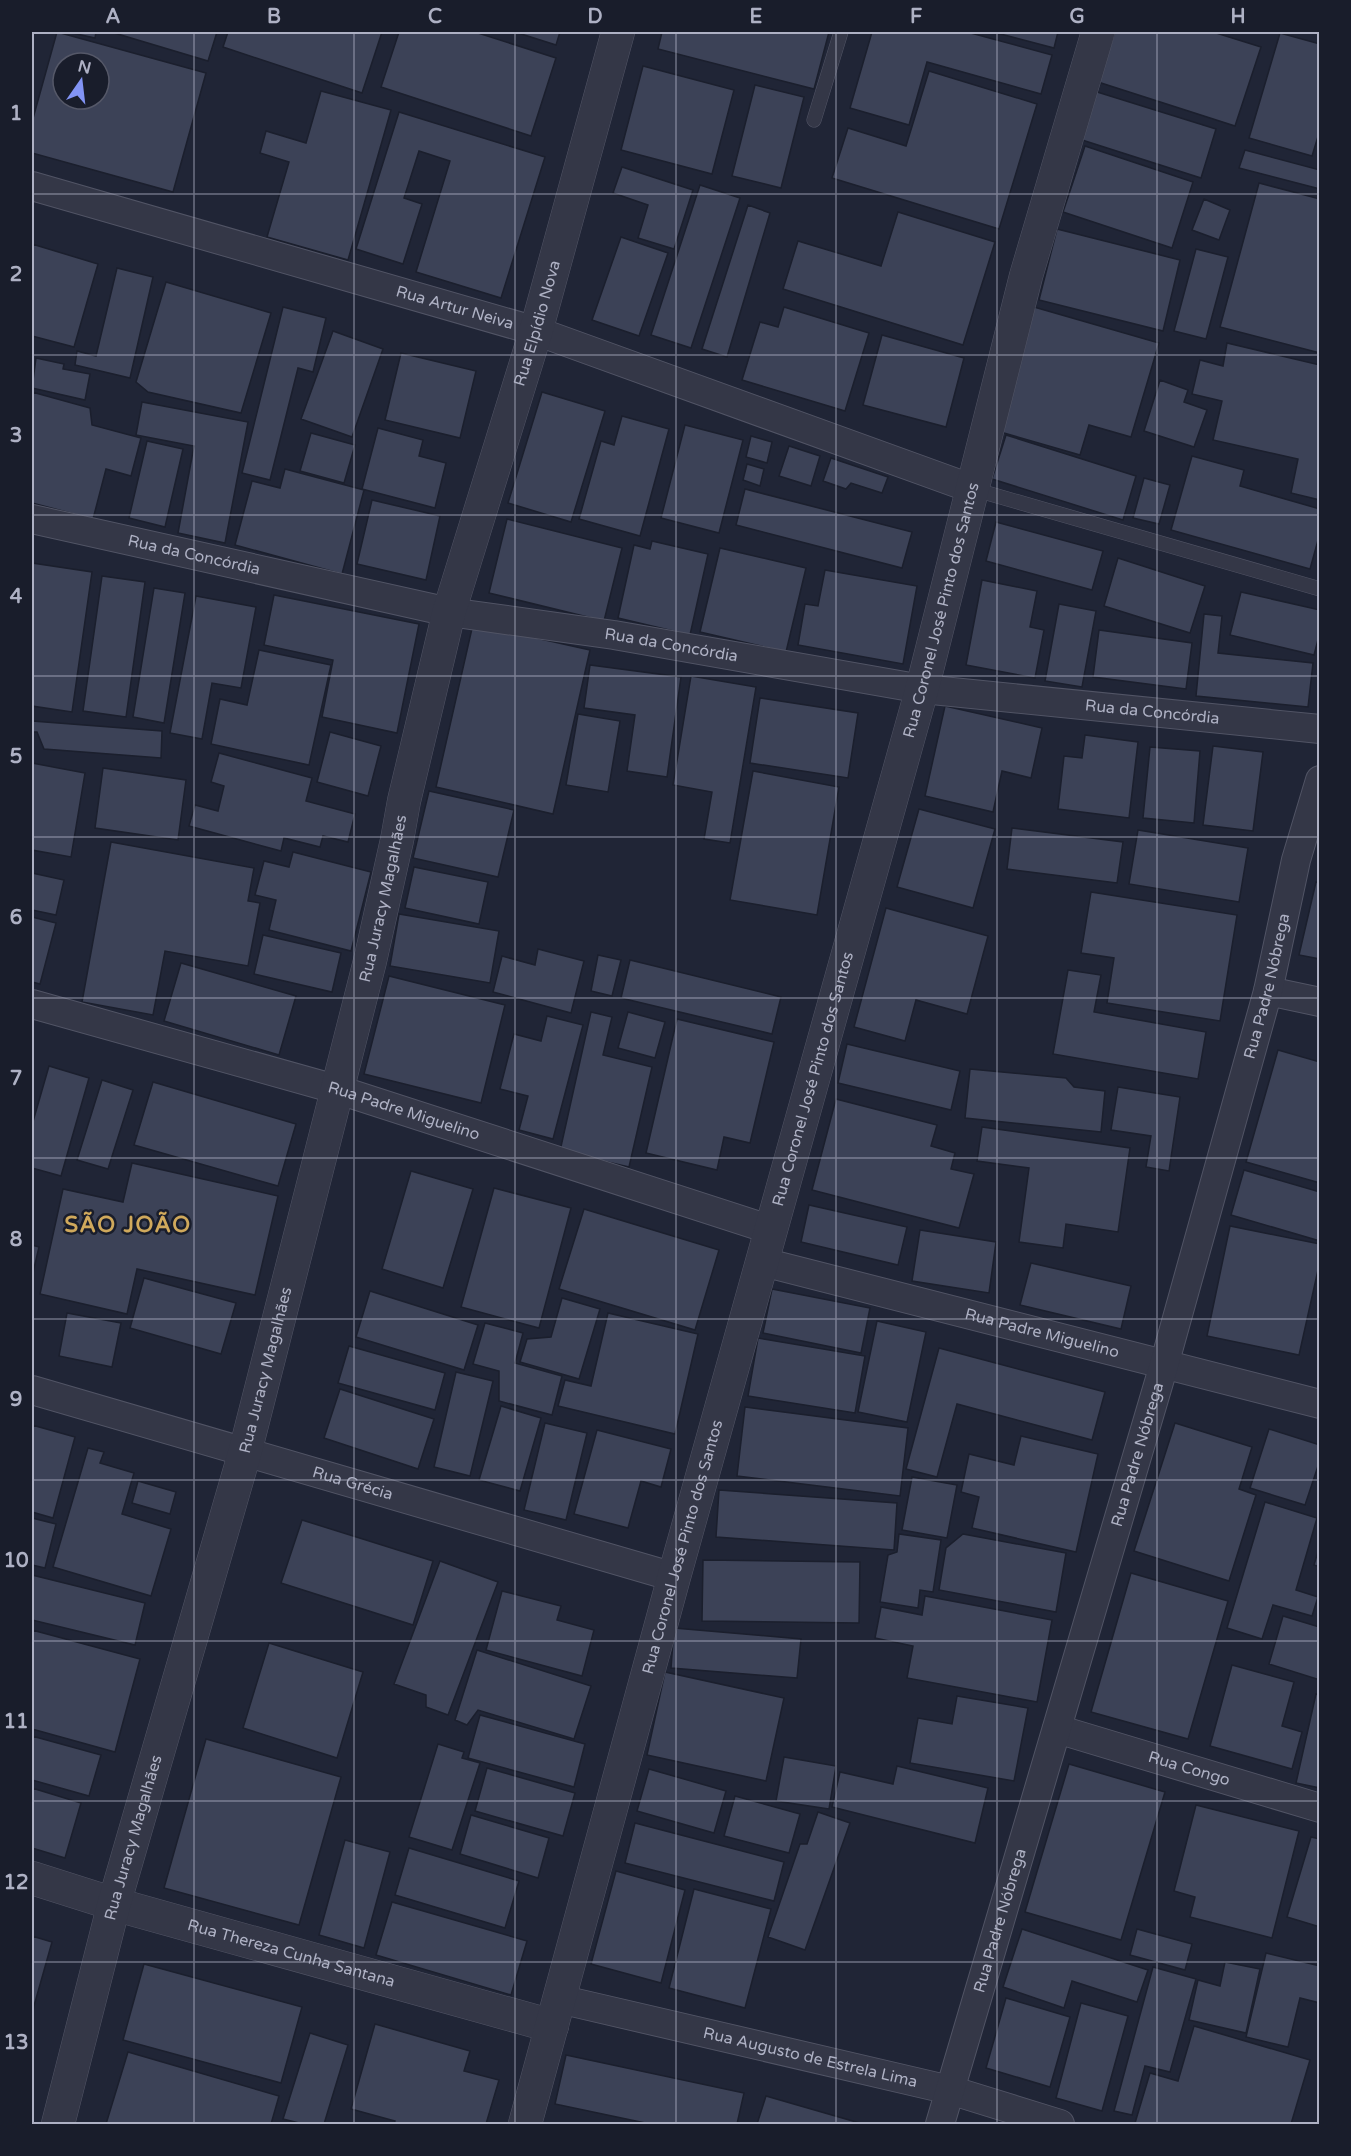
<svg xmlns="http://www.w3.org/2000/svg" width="1351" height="2156" viewBox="0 0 1351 2156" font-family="'Varela Round',sans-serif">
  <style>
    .building { fill: #3c4257; stroke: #1b1f2d; stroke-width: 1.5; fill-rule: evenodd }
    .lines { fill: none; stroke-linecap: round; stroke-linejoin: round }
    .service-casing { stroke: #515465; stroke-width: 15 }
    .minor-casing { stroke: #515465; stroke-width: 30 }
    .tertiary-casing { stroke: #515465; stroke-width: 34 }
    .service { stroke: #343747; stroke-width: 14 }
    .minor { stroke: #343747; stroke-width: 28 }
    .tertiary { stroke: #343747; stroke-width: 33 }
    .grid { fill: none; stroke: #aeb1c4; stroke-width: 1.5; stroke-opacity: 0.55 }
    .labels { text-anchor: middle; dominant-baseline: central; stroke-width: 5; stroke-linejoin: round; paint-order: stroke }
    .street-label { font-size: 16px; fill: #aeb1c4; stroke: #191d2b }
    .district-label { font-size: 22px; font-weight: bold; letter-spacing: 1.5px; fill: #d0a95c; stroke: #191d2b }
    .neatline { fill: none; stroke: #aeb1c4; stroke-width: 2 }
    .grid-label { font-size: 20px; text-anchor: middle; font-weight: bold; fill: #aeb1c4 }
  </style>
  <rect width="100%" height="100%" fill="#202536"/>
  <path class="building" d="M57 32 206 73 173 192 32 153V122ZM63 63H99V99H63Z
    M68 32H96L95 38Z
    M111 32H217L208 61Z
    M228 32H382L362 93 223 47Z
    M399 32H475L556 58 531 136 381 87Z
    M515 32H560L556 45Z
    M662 32H829L814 89 658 49Z
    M872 32H967L1052 55 1041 94 927 62 909 125 850 108Z
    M993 32H1058L1054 48Z
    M1115 32H1213L1261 47 1235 126 1098 82Z
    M1280 33 1320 44V130L1312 156 1249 138Z
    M643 66 734 90 712 174 621 150Z
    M929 71 1037 104 999 229 832 178 848 128 906 146Z
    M755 85 804 97 781 188 732 176Z
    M321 91 391 110 348 260 267 237 289 162 260 153 266 131 306 143Z
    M1094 91 1216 129 1201 178 1079 139Z
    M399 112 545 157 501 298 416 272 450 161 419 151 404 198 422 204 403 264 356 249Z
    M1085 146 1193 182 1172 248 1063 212Z
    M1245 150 1320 170V189L1239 168Z
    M622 167 693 190 674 249 638 238 648 205 613 193Z
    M1259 183 1320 199V353L1220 327Z
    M700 185 740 198 691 348 651 335Z
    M1204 199 1230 210 1219 240 1192 230Z
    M748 205 770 213 727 357 702 349Z
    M898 212 995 242 963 345 783 289 798 241 881 266Z
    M1057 229 1180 260 1163 331 1039 300Z
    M621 237 668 253 639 336 592 320Z
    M32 244 98 264 74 347 32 336Z
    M1196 249 1228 257 1206 339 1174 331Z
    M117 268 153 277 130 378 75 365 77 351 96 356Z
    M166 282 271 313 241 413 148 392 136 382Z
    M283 307 326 318 313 372 298 368 270 480 242 473Z
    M784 307 869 333 845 411 742 380 760 322 778 327Z
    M1034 307 1159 343 1131 437 1089 425 1080 455 997 431Z
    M333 331 383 349 352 437 301 419Z
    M882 335 964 358 946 427 863 405Z
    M1227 343 1320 365V500L1291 493 1298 459 1213 440 1222 401 1192 394 1200 360 1223 366Z
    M401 353 476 371 460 438 385 420Z
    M36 358 64 364 63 369 90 374 85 400 32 388Z
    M1160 380 1188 390 1184 402 1207 410 1194 447 1144 431Z
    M32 392 90 408 92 425 141 438 131 476 106 469 93 519 32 503Z
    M542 392 605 411 571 522 508 503Z
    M142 402 248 422 225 543 178 533 194 446 136 435Z
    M622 416 669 429 640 536 579 519 601 441 614 445Z
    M685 425 743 440 719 533 661 518Z
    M378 428 423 440 419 456 446 463 435 508 362 489Z
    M311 433 355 445 344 483 300 471Z
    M1006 435 1136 476 1123 520 992 479Z
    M751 436 772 442 767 463 746 457Z
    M147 441 183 449 165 527 129 518Z
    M789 446 820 456 811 486 779 476Z
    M1192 456 1244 470 1240 486 1320 509V533L1310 569 1171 530Z
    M831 458 888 477 882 493 851 483 846 489 823 481Z
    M747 464 764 469 760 486 743 480Z
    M285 469 364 490 342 574 235 545 252 481 280 488Z
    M1144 478 1170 485 1159 524 1133 518Z
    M745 489 912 532 902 568 736 525Z
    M372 500 440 516 426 580 357 564Z
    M507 519 622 548 604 621 489 593Z
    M996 522 1103 551 1092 590 986 561Z
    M652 541 708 554 690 635 618 618 634 545 650 549Z
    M720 548 806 568 786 652 700 632Z
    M1118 558 1205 586 1190 633 1104 606Z
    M32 563 92 572 72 712 32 706Z
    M825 570 917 586 903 664 798 645 805 604 818 606Z
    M102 576 145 582 126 717 83 711Z
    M982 580 1037 591 1030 627 1044 630 1035 678 966 665Z
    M154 588 185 593 164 723 133 717Z
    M1241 592 1320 610V632L1314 655 1230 635Z
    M274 595 419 624 397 733 322 717 333 660 264 645Z
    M196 596 256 607 241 688 212 683 202 739 170 733Z
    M1059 604 1096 611 1082 687 1045 681Z
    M1204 614 1222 616 1218 653 1313 663 1308 707 1196 696Z
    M473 624 590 650 553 814 436 787Z
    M1099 630 1192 643 1186 689 1093 677Z
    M259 650 331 665 309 765 211 744 220 699 247 705Z
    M590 665 681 677 667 777 627 771 635 715 584 708Z
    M691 676 756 687 730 843 704 839 712 792 673 785Z
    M760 698 858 713 848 778 750 763Z
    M945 706 1042 728 1031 778 1002 771 993 812 925 796Z
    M578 714 620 721 608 792 566 785Z
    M32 721 162 731 161 758 44 749 37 732H32Z
    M330 732 381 746 368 796 317 782Z
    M1085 735 1138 742 1129 818 1058 809 1064 756 1082 758Z
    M1213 746 1263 752 1253 831 1203 825Z
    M1150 747 1200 751 1194 823 1143 818Z
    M219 753 312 778 306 801 355 814 348 842 323 836 320 847 284 838 281 851 189 826 195 805 218 811 224 786 211 782Z
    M32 763 85 773 71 857 32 850Z
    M103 768 186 780 178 840 95 828Z
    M753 771 839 787 817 915 730 900Z
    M429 791 514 810 498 877 413 858Z
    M919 809 995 829 973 908 897 887Z
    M1012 828 1123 842 1117 883 1007 869Z
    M1138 830 1248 848 1239 902 1129 884Z
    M111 842 254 868 248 901 260 903 248 966 165 951 153 1015 82 1002Z
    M293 852 371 872 351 951 269 930 276 900 255 895 264 861 289 867Z
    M414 867 488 882 479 924 405 908Z
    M32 873 64 880 56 915 32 910Z
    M1316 882 1320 883V959L1299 955Z
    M1091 892 1237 915 1220 1021 1107 1003 1114 958 1081 953Z
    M886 908 988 936 967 1014 916 1000 905 1041 854 1027Z
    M399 914 499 931 490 983 390 966Z
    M32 917 56 923 40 984 32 982Z
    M263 935 341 953 332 992 254 974Z
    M538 949 584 961 571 1013 493 992 502 956 535 965Z
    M598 955 621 960 612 996 591 991Z
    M630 960 781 997 772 1034 621 998Z
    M181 963 296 996 279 1055 164 1021Z
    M1068 970 1101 975 1094 1012 1206 1032 1198 1079 1053 1054Z
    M389 976 505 1005 481 1103 364 1074Z
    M591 1012 612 1017 603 1055 652 1067 629 1167 560 1151Z
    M628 1012 665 1022 655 1058 618 1048Z
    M547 1016 583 1025 553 1139 519 1130 528 1096 500 1089 514 1034 541 1041Z
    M677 1019 774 1042 750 1143 724 1137 717 1170 646 1153Z
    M847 1044 960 1071 951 1110 838 1083Z
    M1278 1050 1320 1062V1183L1246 1162Z
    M49 1066 89 1078 61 1176 32 1168V1125Z
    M970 1069 1066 1078 1074 1087 1105 1091 1101 1132 965 1118Z
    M102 1080 133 1090 108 1169 77 1160Z
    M153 1082 296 1124 278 1186 134 1145Z
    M1118 1087 1180 1097 1169 1171 1146 1167 1151 1136 1111 1130Z
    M836 1099 937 1125 931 1146 955 1153 951 1169 974 1174 959 1228 812 1190Z
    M982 1127 1130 1148 1118 1232 1066 1224 1063 1248 1019 1242 1029 1168 977 1161Z
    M132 1163 278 1196 255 1295 137 1269 127 1314 40 1294 63 1189 123 1202Z
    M1244 1170 1320 1192V1241L1231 1215Z
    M411 1171 473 1189 443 1288 382 1269Z
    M494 1188 571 1208 539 1328 461 1307Z
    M809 1205 907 1227 898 1265 801 1242Z
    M584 1209 719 1250 695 1330 559 1289Z
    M1230 1226 1320 1244V1261L1299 1355 1207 1336Z
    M920 1230 996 1242 989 1293 912 1281Z
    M32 1245 39 1247 32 1277Z
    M1031 1263 1131 1286 1121 1329 1020 1305Z
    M144 1278 236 1303 221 1354 130 1328Z
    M772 1289 870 1308 861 1353 763 1333Z
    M370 1291 478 1325 464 1370 356 1337Z
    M562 1298 600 1309 579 1379 520 1362 527 1339 551 1337Z
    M67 1313 121 1323 112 1367 59 1356Z
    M608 1313 698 1334 675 1434 558 1406 565 1380 591 1386Z
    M877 1321 926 1332 907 1422 858 1412Z
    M485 1323 523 1333 515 1363 562 1376 552 1415 499 1401V1371L473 1364Z
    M758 1338 865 1356 855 1413 748 1396Z
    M349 1346 445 1373 435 1410 338 1383Z
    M939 1348 1105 1392 1092 1440 957 1404 937 1477 906 1469Z
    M456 1372 493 1381 470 1476 434 1467Z
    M340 1389 434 1419 418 1469 324 1438Z
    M501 1406 541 1418 520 1491 479 1480Z
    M745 1407 908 1428 900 1496 737 1476Z
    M545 1423 587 1433 566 1520 524 1510Z
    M1175 1423 1252 1447 1239 1489 1256 1495 1229 1581 1134 1551Z
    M32 1425 75 1437 53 1518 32 1512Z
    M1269 1429 1320 1445V1460L1305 1505 1250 1488Z
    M597 1430 671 1449 661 1487 641 1481 628 1528 574 1514Z
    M1021 1436 1098 1454 1076 1552 972 1528 979 1497 961 1492 969 1454 1014 1465Z
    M88 1448 104 1452 100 1463 134 1473 122 1514 171 1529 151 1596 53 1567Z
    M912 1477 957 1485 947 1538 902 1530Z
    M138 1481 176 1492 170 1514 132 1503Z
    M719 1490 897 1503 894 1550 716 1537Z
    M1265 1502 1317 1518 1296 1590 1318 1597 1312 1616 1273 1605 1262 1639 1227 1628Z
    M32 1518 56 1524 45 1568 32 1565Z
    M302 1520 433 1561 413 1625 281 1583Z
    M899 1534 941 1540 933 1592 920 1590 918 1608 880 1602 888 1555 897 1552Z
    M963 1534 1066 1553 1056 1612 939 1590 946 1548Z
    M1320 1545V1567L1314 1565Z
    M703 1560 860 1562 859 1623 702 1621Z
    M440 1561 498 1582 448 1715 426 1707V1695L394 1684Z
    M1131 1573 1228 1601 1188 1739 1091 1712Z
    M32 1575 145 1603 135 1645 32 1620Z
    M502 1591 561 1606 557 1620 594 1630 582 1676 486 1650Z
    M925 1596 1052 1620 1037 1702 907 1678 913 1646 875 1638 881 1607 922 1615Z
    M1283 1616 1319 1627 1320 1626V1680L1269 1664Z
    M674 1628 801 1639 797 1678 671 1668Z
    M32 1630 140 1659 115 1752 32 1729Z
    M269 1643 363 1672 337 1758 243 1728Z
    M477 1650 591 1686 574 1739 478 1710 467 1725 455 1720Z
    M1232 1665 1294 1682 1282 1726 1302 1732 1292 1769 1210 1746Z
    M665 1672 784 1698 766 1781 647 1755Z
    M1316 1694 1320 1695V1788L1296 1783Z
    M957 1696 1028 1708 1014 1781 910 1763 918 1718 952 1724Z
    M480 1715 585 1744 574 1787 468 1758Z
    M32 1736 101 1755 89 1796 32 1780Z
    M206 1739 341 1777 299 1925 164 1888Z
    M438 1744 464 1752 462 1758 480 1763 452 1850 409 1837Z
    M784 1757 836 1766 829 1809 776 1801Z
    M1069 1764 1165 1792 1121 1940 1025 1912Z
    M897 1766 988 1788 975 1843 832 1807 840 1772 893 1784Z
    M487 1768 575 1793 563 1836 475 1811Z
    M649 1769 726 1791 714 1833 637 1811Z
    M32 1788 81 1803 65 1858 32 1848Z
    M735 1796 800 1814 789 1853 724 1836Z
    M1196 1805 1299 1831 1272 1938 1190 1917 1195 1897 1174 1891Z
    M818 1812 850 1823 805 1950 768 1937 800 1844H807Z
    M471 1815 549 1838 538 1878 460 1854Z
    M635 1823 784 1862 774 1901 625 1863Z
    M1311 1837 1320 1839V1927L1287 1917Z
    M345 1840 390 1852 364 1948 319 1935Z
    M409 1848 519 1881 505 1928 395 1895Z
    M616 1871 685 1890 661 1983 591 1964Z
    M694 1889 771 1909 745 2008 669 1988Z
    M392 1902 527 1941 511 1995 376 1955Z
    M1022 1929 1148 1970 1137 2002 1072 1981 1064 2008 1003 1987Z
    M1137 1929 1192 1944 1185 1970 1130 1955Z
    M32 1936 52 1942 32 2013Z
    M1266 1953 1320 1966V2003L1300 1998 1288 2047 1246 2037Z
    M1225 1962 1260 1969 1246 2033 1189 2020 1198 1980 1220 1986Z
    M144 1964 302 2007 281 2083 123 2040Z
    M1153 1967 1196 1979 1170 2072 1145 2066 1132 2115 1114 2111Z
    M1006 1998 1070 2017 1050 2087 986 2068Z
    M1081 2003 1128 2016 1102 2111 1056 2098Z
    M375 2024 470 2051 464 2071 499 2080 486 2124H394L395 2121 351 2109Z
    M1194 2026 1310 2060 1291 2124H1142L1135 2123 1150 2073 1178 2081Z
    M310 2033 348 2045 324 2124H303L283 2119Z
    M128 2052 279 2096 271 2124H106Z
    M566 2055 744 2093 737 2124H650L555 2104Z
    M766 2096 863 2124H757Z"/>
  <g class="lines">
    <defs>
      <path id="service" d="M814 120 841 32
        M973 489 1320 589"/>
      <g id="minor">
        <path id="s1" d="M32 186 536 331 973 489"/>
        <path id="s2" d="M32 519 449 612 614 635 922 689 1320 729"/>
        <path d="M1268 991 1320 1002"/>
        <path id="s3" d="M32 1004 339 1090 772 1230"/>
        <path id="s4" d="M763 1262 1320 1404"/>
        <path id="s5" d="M32 1390 674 1577"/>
        <path id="s6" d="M1057 1729 1320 1808"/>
        <path id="s7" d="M559 1999 950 2090 1060 2124"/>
        <path id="s8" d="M940 2124 1164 1365 1268 991 1296 860 1320 780"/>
      </g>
      <g id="tertiary">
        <path id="s9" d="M32 1878 114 1904 552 2026"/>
        <path id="s10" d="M58 2124 114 1904 245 1452 370 961 397 840 404 801 449 612 536 331 618 32"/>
        <path id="s11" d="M525 2124 674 1577 922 689 1026 276 1098 32"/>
      </g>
    </defs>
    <use href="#service" class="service-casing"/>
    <use href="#minor" class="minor-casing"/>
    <use href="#tertiary" class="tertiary-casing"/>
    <use href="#service" class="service"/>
    <use href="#minor" class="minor"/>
    <use href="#tertiary" class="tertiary"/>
  </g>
  <path class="grid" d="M194 32V2124M354 32V2124M515 32V2124M676 32V2124M836 32V2124M997 32V2124M1157 32V2124M32 194H1320M32 355H1320M32 515H1320M32 676H1320M32 837H1320M32 998H1320M32 1158H1320M32 1319H1320M32 1480H1320M32 1641H1320M32 1801H1320M32 1962H1320"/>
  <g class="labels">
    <g class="street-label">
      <text stroke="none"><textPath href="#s1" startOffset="440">Rua Artur Neiva</textPath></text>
      <text stroke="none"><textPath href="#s10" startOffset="1864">Rua Elpídio Nova</textPath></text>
      <text stroke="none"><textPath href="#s2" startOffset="166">Rua da Concórdia</textPath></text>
      <text stroke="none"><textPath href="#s11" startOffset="1570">Rua Coronel José Pinto dos Santos</textPath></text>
      <text stroke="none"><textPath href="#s2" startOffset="652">Rua da Concórdia</textPath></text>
      <text stroke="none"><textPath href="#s2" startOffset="1138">Rua da Concórdia</textPath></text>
      <text stroke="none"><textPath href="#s10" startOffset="1268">Rua Juracy Magalhães</textPath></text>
      <text stroke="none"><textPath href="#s8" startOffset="1184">Rua Padre Nóbrega</textPath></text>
      <text stroke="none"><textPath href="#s11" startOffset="1084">Rua Coronel José Pinto dos Santos</textPath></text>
      <text stroke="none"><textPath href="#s3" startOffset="387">Rua Padre Miguelino</textPath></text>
      <text stroke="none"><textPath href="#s4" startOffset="288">Rua Padre Miguelino</textPath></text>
      <text stroke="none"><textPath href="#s10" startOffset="782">Rua Juracy Magalhães</textPath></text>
      <text stroke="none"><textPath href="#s8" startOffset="698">Rua Padre Nóbrega</textPath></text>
      <text stroke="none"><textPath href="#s5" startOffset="334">Rua Grécia</textPath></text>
      <text stroke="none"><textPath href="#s11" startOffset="598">Rua Coronel José Pinto dos Santos</textPath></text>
      <text stroke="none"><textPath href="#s6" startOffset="138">Rua Congo</textPath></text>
      <text stroke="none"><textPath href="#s10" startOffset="296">Rua Juracy Magalhães</textPath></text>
      <text stroke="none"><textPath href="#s8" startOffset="212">Rua Padre Nóbrega</textPath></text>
      <text stroke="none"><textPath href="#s9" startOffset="270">Rua Thereza Cunha Santana</textPath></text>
      <text stroke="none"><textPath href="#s7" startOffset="258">Rua Augusto de Estrela Lima</textPath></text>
    </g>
    <g class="district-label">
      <text x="128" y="1225">SÃO JOÃO</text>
    </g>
  </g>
  <rect width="1351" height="2156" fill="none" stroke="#191d2b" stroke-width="66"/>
  <g transform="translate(81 81) rotate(14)"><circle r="28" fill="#191d2b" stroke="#555868" stroke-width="1.5"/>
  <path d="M0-4.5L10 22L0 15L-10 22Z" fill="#8294f5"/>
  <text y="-9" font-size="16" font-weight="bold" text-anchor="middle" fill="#aeb1c4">N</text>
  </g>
  <rect x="33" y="33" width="1285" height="2090" class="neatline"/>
  <g class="grid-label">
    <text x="113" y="23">A</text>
    <text x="274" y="23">B</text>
    <text x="435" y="23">C</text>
    <text x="595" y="23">D</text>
    <text x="756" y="23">E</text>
    <text x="916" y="23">F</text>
    <text x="1077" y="23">G</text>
    <text x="1238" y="23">H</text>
    <text x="16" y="120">1</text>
    <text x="16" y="281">2</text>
    <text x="16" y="442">3</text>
    <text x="16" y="603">4</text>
    <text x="16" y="763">5</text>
    <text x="16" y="924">6</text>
    <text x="16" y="1085">7</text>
    <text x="16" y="1246">8</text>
    <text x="16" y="1406">9</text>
    <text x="16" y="1567">10</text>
    <text x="16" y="1728">11</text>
    <text x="16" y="1889">12</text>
    <text x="16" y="2049">13</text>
  </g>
</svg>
